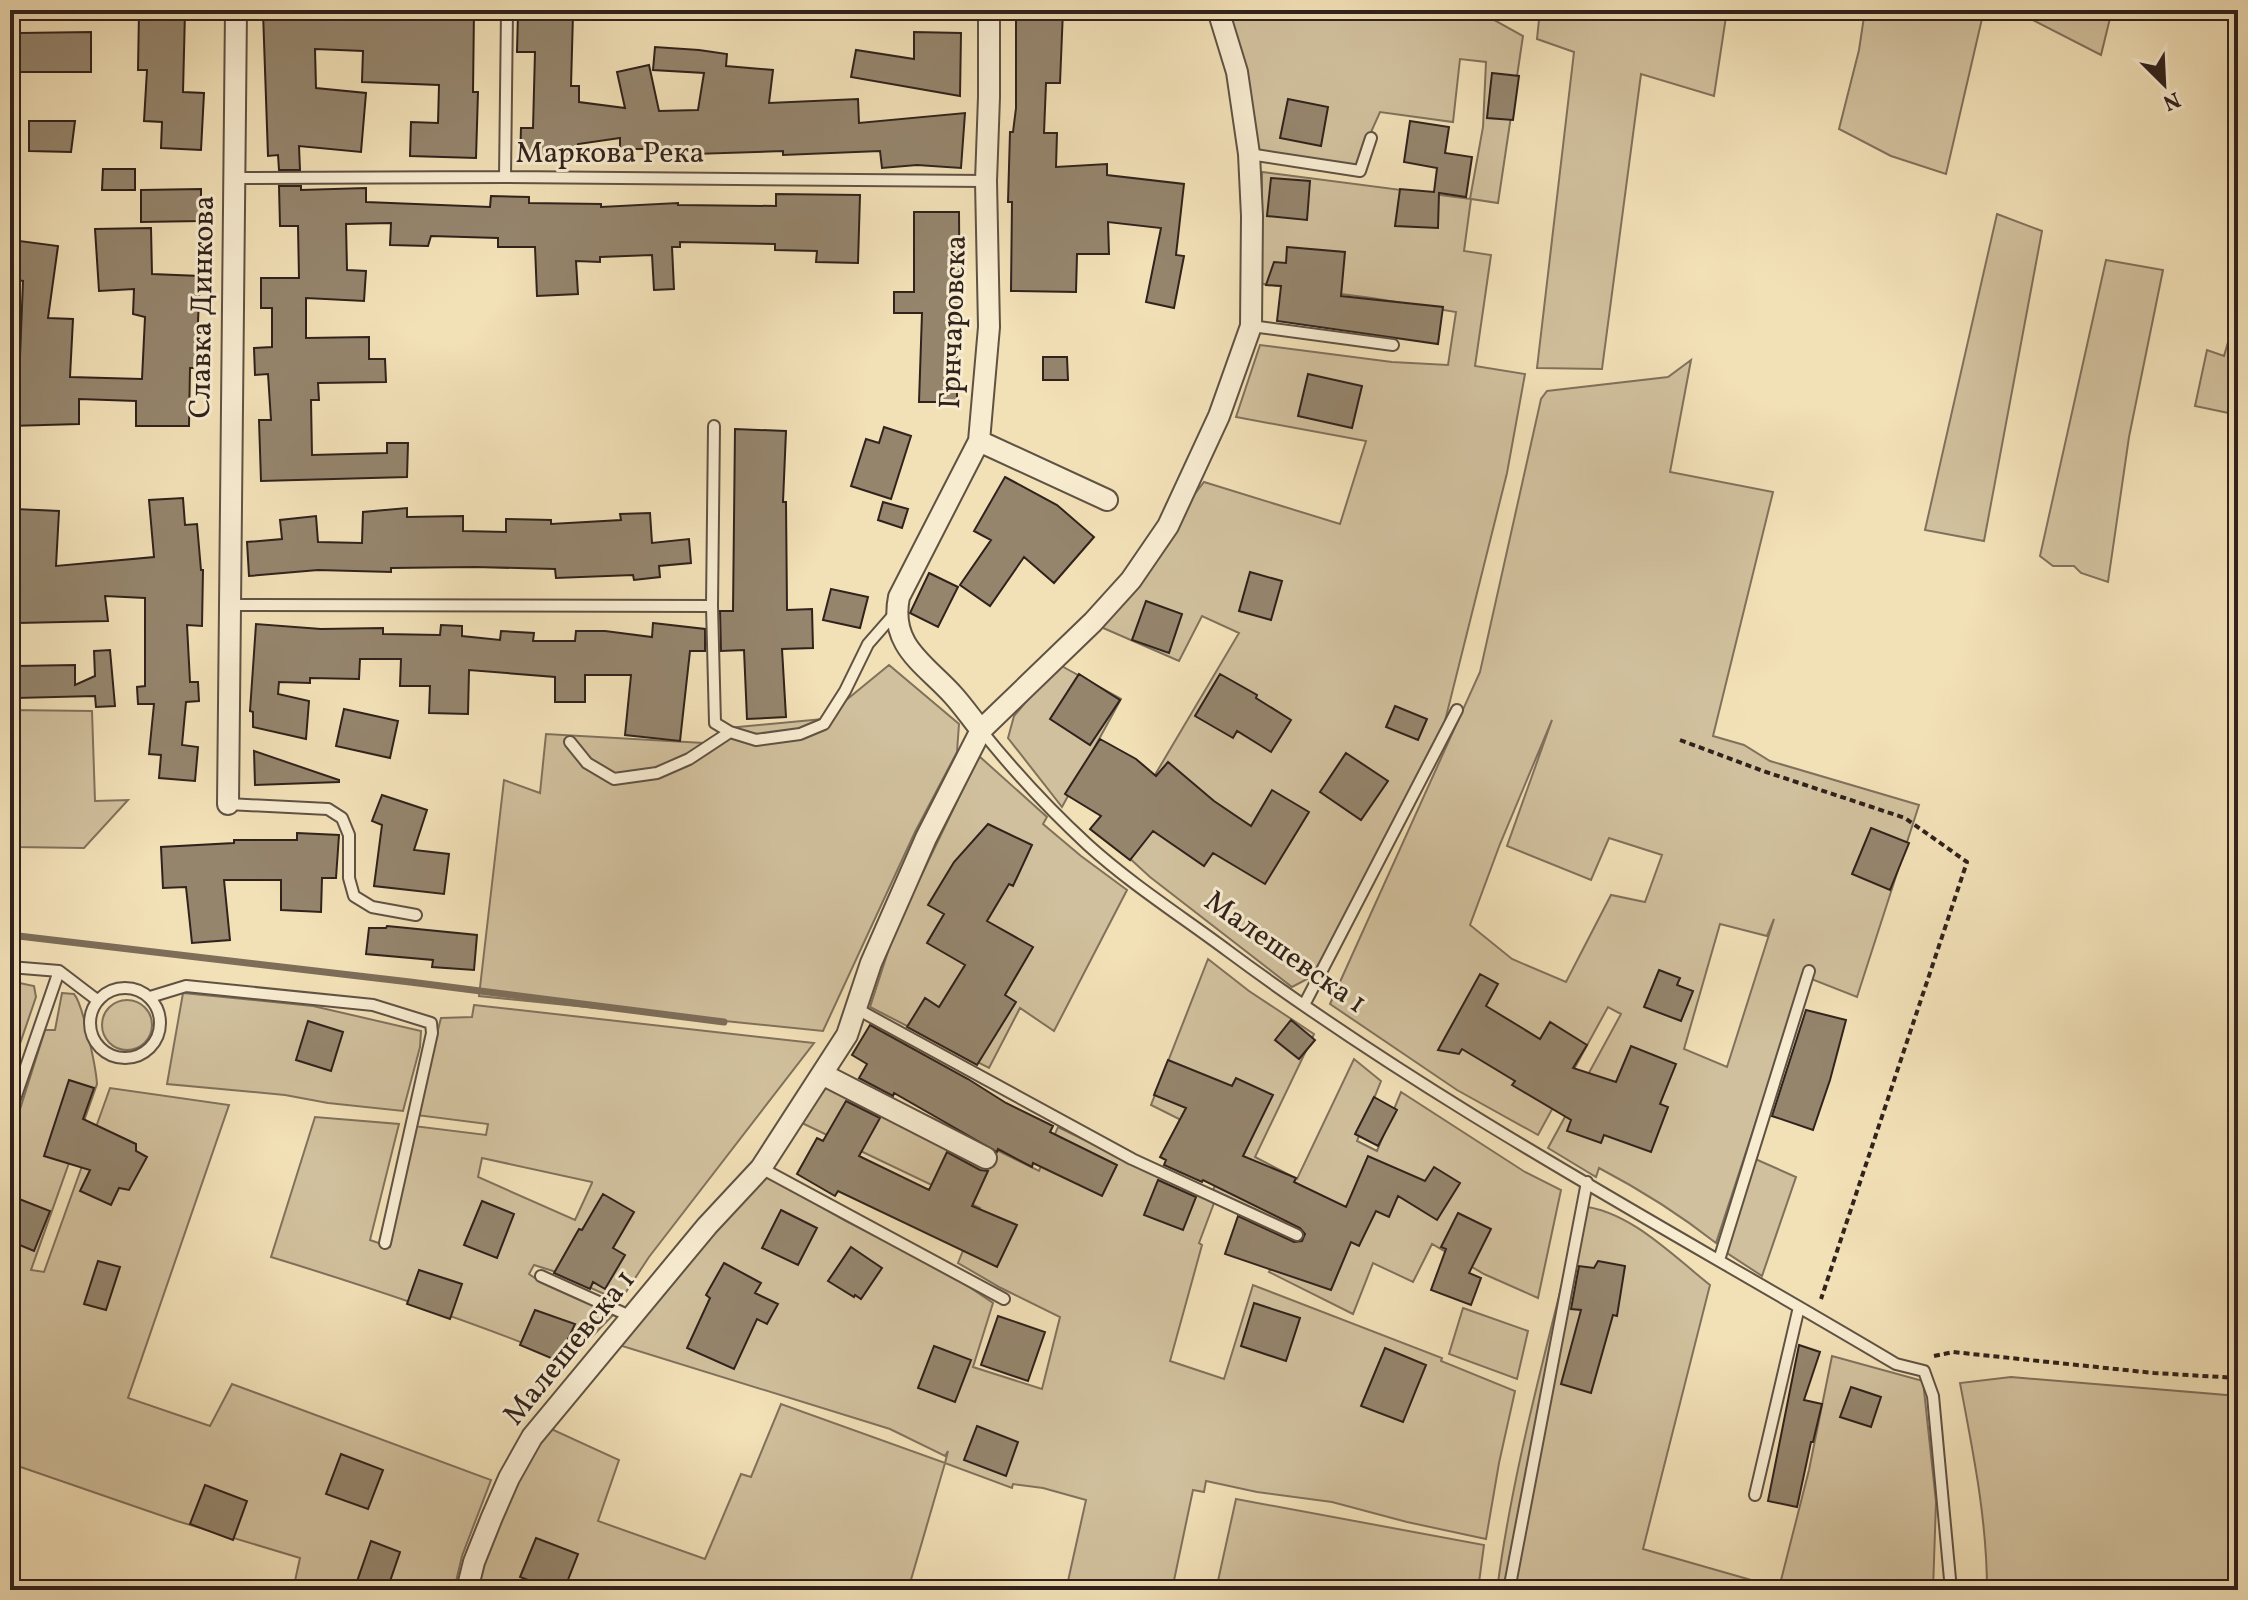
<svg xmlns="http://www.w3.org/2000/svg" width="2248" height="1600" viewBox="0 0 2248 1600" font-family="Vollkorn,serif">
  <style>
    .green { fill: #d1c09d; stroke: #80715c; stroke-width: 2; fill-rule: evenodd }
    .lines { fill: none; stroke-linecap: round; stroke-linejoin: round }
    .stream { stroke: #7d6d59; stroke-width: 7 }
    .building { fill: #95856d; stroke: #30221c; stroke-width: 2 }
    .service-casing { stroke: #605243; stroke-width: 14 }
    .minor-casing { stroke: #605243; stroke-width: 24 }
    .path { stroke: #30221c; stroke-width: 4; stroke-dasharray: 6 4; stroke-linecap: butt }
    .service { stroke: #f7ebd0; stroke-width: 10 }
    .minor { stroke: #f7ebd0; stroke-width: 20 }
    .labels { text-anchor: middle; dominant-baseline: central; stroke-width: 6; stroke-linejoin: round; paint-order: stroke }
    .street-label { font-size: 30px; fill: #30221c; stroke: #f7ebd0 }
  </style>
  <rect width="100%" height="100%" fill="#f2e0b7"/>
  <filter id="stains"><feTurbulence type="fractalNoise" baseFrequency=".0025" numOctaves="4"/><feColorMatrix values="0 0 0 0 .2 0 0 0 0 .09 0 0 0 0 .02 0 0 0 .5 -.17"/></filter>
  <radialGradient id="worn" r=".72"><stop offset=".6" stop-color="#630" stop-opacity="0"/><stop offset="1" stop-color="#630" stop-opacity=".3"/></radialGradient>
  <path class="green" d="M1224 10H1495L1494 20 1523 36 1498 203 1471 199 1464 251 1491 255 1475 366 1525 374 1507 473 1443 729 1369 881 1311 977 1292 987 1150 877 1114 844 1239 633 1202 616 1179 661 1094 624 1204 482 1340 524 1366 441 1236 417 1260 345 1392 362 1448 365 1456 312 1372 298 1256 283 1262 223V172L1470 199 1483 127 1486 62 1460 59 1453 122 1380 112 1355 168 1256 156Z
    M1540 10H1727L1714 96 1641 74 1602 369 1537 368 1574 52 1537 39Z
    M1865 10 1898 12 1899 10H1984L1946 174 1891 156 1839 129 1859 50Z
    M2002 10H2112L2101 55 2031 19Z
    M1997 214 2042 231 1984 541 1925 530Z
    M2106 260 2163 270 2129 437 2108 582 2081 573 2074 566H2053L2040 556Z
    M2238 308V415L2195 406 2207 350 2224 356Z
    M1691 360 1670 472 1773 492 1713 736 1744 745 1770 761 1919 805 1857 997 1804 976 1716 1243C1679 1214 1641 1190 1599 1168L1596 1177 1548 1148 1621 1014 1608 1007 1538 1135 1457 1090 1330 1004 1480 672 1541 399 1547 391 1668 377ZM1552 720 1507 846 1591 880 1609 838 1662 855 1645 902 1611 895 1566 982 1512 959 1470 925 1500 844ZM1774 919 1727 1067 1684 1049 1720 924 1767 936Z
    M1058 664 1121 699 1062 807 1008 738 1014 716Z
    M889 665 959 724 957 752 915 832 823 1031 479 996 504 780 540 793 546 734 704 743 728 728 823 719Z
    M10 710 92 711 95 801 128 800 84 848 16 847Z
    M979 756 1047 817 1043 824 1081 856 1127 890 1054 1031 1020 1008 989 1068 870 1007 895 930Z
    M1208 959 1249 991 1314 1034 1255 1157 1297 1179 1354 1059 1381 1081 1357 1141 1377 1151 1401 1092 1525 1172 1561 1190 1538 1298 1484 1274 1432 1244 1413 1282 1373 1263 1353 1314 1269 1272 1291 1226 1213 1190 1233 1146 1151 1105Z
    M10 981 34 986 36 997 11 1070 19 1073 10 1098Z
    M62 993 74 994C83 1004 96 1068 97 1084L31 1270 44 1272 110 1088 229 1105 128 1398 210 1426 232 1384 491 1480 462 1556 454 1590H293L300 1558 177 1521 15 1465 10 1477V1141L45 1030H55Z
    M183 993 313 1006 421 1031 420 1047 403 1111 328 1103 285 1095 167 1084Z
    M102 1025a25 25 0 1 1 50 0a25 25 0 1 1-50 0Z
    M474 1005 814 1043 649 1257 620 1301 553 1271 534 1265 529 1274 541 1282 614 1314 568 1361C471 1321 372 1288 271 1257L315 1117 399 1124 370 1240 390 1247 414 1126 486 1135 488 1124 416 1115 441 1018 472 1017ZM482 1158 592 1182V1183L575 1220 478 1177Z
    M830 1081 912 1120 918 1111 1039 1171 1058 1127 1214 1203 1199 1243 1202 1245 1170 1361 1224 1379 1253 1285 1442 1358 1441 1361 1515 1391 1499 1463 1486 1539 1407 1522 1332 1502 1257 1492 1206 1481 1204 1492 1193 1490 1172 1590H1066L1086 1500 1043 1488 1013 1484 1012 1488 945 1463 908 1590H475L511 1489 547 1427 619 1460 598 1521 705 1559 741 1474 751 1477 781 1404 945 1463 948 1451 945 1456 890 1429 619 1345 762 1173 846 1221 953 1276 993 1303 973 1367 1042 1389 1060 1317 1001 1288 958 1263 980 1208 802 1123Z
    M1753 1158 1796 1177 1762 1276 1727 1253Z
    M1581 1206C1630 1211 1672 1255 1710 1285L1643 1549 1779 1588 1809 1470 1832 1356 1923 1381 1936 1502 1933 1590H1497C1514 1460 1551 1334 1581 1206Z
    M1463 1308 1528 1331 1517 1379 1449 1354Z
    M2011 1377 2238 1396V1590H1987C1987 1519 1973 1452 1960 1383Z
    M1236 1499 1484 1545 1478 1590H1216Z"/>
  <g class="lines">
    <path class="stream" d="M10 935 410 982 724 1022"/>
  </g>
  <path class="building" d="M327 10H474L473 92H478L476 158 410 156 411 122 438 123 439 85 362 82 363 51 315 49 316 88 366 93 361 152 299 146 300 170H279L278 155 268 156 263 12Z
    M1016 10H1063L1060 83H1046L1044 133H1057L1056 167 1107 164V175L1184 184 1176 255 1184 256 1174 308 1146 302 1161 228 1108 222 1109 254H1077L1076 292 1011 291 1012 202H1008L1010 132H1013L1016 108Z
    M139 12H185L183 92 204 93 201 150 161 148 162 122 144 121 147 70H138Z
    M518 13 573 14 571 86H579V102L625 108 617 72 649 65 659 111 698 110 704 73 653 70 655 47 699 50 727 54 726 66 773 70 769 103 858 99 859 123 965 113 961 168 917 165 882 168 880 151 783 155V151L694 154V149H620V138L578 144 577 162 520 160 521 128H533L535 52H517Z
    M91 32V72H19L20 33Z
    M914 32 961 33 960 96 851 77 856 50 914 59Z
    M1492 73 1519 76 1513 120 1487 118Z
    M1288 99 1328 107 1321 146 1280 138Z
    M29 121H75L71 152 29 151Z
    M1410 121 1449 127 1445 153 1472 157 1466 197 1439 193 1438 228 1395 226 1400 189 1434 192 1437 168 1404 162Z
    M103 169H135V190H102Z
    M1271 178 1310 181 1307 220 1267 216Z
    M279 186H301V190L366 188V202L490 207 491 196 529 197V203L601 204V207L678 203V205L776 206V194L860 195 858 263 816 262 817 251 775 250V244L680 242V247H672L674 289 654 290 652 255 600 257V262L576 261 578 294 537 296 535 247H498V238L431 236 428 246 390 245 391 223 346 224 347 270 366 271 364 301 306 298V338L369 337V359H385L386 382 318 383 319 400H311L312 455 387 453V443H408L407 477 261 481 259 420H271L268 374 255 375 254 348 272 347V308H261V278H299L298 226H280Z
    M201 189V221L141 222V190Z
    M914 212H959L960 335H957V402H919L922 313H894V292H914Z
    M151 228 152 274 200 276 196 368H190L189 426H136V401L79 399V424L10 426V382H19L23 281 15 280 20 241 58 246 48 318 73 319 70 377 142 379 145 317 133 314 134 289 99 291 95 229Z
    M1287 247 1345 252 1341 296 1443 307 1438 344 1277 321 1281 286 1266 285 1274 262 1286 263Z
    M1043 357H1067L1068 380H1043Z
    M1308 374 1362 386 1352 428 1298 416Z
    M884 427 911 436 891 499 851 486 866 439 879 443Z
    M735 429 786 431 783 502H786L787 610 812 609 813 648 782 649 786 717 747 719 744 650 721 651 720 611H733Z
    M1005 477 1057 505 1094 537 1054 583 1024 557 990 606 960 585 991 540 974 531Z
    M183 498 185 525 197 524 201 570H203L202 626 187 625 190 682H198L199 701 186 702 182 745 198 747 195 781 159 778 161 755 149 754 154 704H138L137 687 145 686V598L105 596 108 621 18 623 14 544 16 509 59 511 56 566 154 557 149 500Z
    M883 502 908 509 902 528 878 520Z
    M407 508V517L463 516V531L506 532V519L551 520V524L621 520 620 514 650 513 652 543 689 539 691 563 659 566 660 577 634 580 633 575 556 578 555 569 475 567 391 568V572L318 570 249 576 247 542 282 539 280 520 316 516 318 542 362 543 363 512Z
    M1250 572 1282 581 1271 620 1239 611Z
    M929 573 958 587 938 627 910 613Z
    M831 589 868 597 860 628 823 620Z
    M1146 601 1182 614 1169 653 1132 640Z
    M653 623 705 629V651H690L680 741 625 735 631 675H585V702H555V677L469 670 468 714 429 713 430 686H400L401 659H360L359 679 310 678V683L279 682 278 694 309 701 306 739 253 727V712L250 711 256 624 321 629 383 628V634L440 635 441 625 462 626V636L500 640 501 631 534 633 533 641H575L576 631H605L652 637Z
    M110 650 115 706 96 707 95 696 16 698 15 666 75 665V685L95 676 94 651Z
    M1079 674 1120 700 1090 745 1050 719Z
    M1220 674 1257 695 1256 698 1291 720 1271 752 1237 731 1233 738 1195 716Z
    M1395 706 1427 719 1418 740 1386 727Z
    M344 709 398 721 390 758 336 746Z
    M1100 739 1136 759 1156 776 1168 762 1214 801 1251 826 1272 790 1309 812 1265 884 1213 853 1204 866 1153 831 1130 860 1090 829 1101 816 1065 794Z
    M254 751 339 780V782L255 785Z
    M1346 753 1388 781 1361 820 1320 792Z
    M382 795 427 810 414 850 449 854 444 894 374 886 382 825 372 821Z
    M988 824 1032 845 1013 886 1009 884 987 921 1033 947 1005 995 1016 1002 977 1065 907 1027 925 998 939 1007 965 965 927 943 944 914 928 905 954 862Z
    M1871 828 1909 843 1890 890 1852 874Z
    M297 833 339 835 336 878H322L321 912 281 910V880H224L230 940 192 943 186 887 163 888 161 847 234 843V840H297Z
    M387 926 477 935 474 970 432 967 433 960 366 954 369 928H386Z
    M1659 970 1680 978 1677 985 1693 991 1681 1021 1644 1007Z
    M1480 974 1498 984 1486 1006 1540 1039 1550 1022 1587 1045 1573 1068 1616 1082 1631 1046 1676 1064 1660 1104 1668 1107 1651 1152 1604 1135 1601 1143 1567 1131 1571 1120 1512 1085 1515 1081 1462 1049 1459 1054 1438 1050Z
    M1806 1010 1846 1020 1830 1080 1813 1130 1772 1116Z
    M1291 1020 1315 1040 1299 1059 1275 1040Z
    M308 1021 343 1032 331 1071 296 1060Z
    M870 1025 968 1079 1006 1103 1053 1126 1050 1132 1117 1165 1102 1196 1033 1163 1032 1167 998 1149 997 1152 894 1093 893 1096 859 1078 867 1064 852 1055Z
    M1168 1060 1232 1086 1236 1078 1273 1095 1243 1156 1296 1178 1294 1182 1346 1207 1368 1156 1425 1181 1434 1167 1460 1183 1437 1220 1398 1196 1389 1217 1376 1211 1359 1246 1351 1242 1331 1290 1225 1254 1238 1216 1294 1242 1302 1241 1305 1234 1300 1228 1203 1180 1202 1182 1164 1165 1166 1160 1160 1157 1186 1108 1154 1095Z
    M69 1080 94 1088 83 1119 136 1144V1151L147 1157 129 1190 119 1188 111 1205 80 1191 90 1170 44 1156Z
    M1374 1097 1397 1110 1378 1146 1355 1134Z
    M846 1101 880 1118 859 1156 929 1190 947 1152 980 1170 988 1171 972 1206 1017 1225 997 1267 838 1191 835 1196 797 1174 817 1138 823 1141Z
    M1158 1180 1196 1197 1183 1230 1144 1215Z
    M603 1194 634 1212 613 1248 625 1255 605 1289 593 1282 590 1289 554 1273 579 1229 582 1230Z
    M14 1197 50 1211 34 1251 10 1241V1207Z
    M482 1201 514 1214 497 1258 464 1245Z
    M781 1210 817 1228 798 1265 762 1248Z
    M1458 1213 1491 1229 1469 1273 1481 1278 1471 1305 1431 1290 1446 1249 1441 1247Z
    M851 1247 882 1268 861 1299 855 1295 854 1297 828 1281Z
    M98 1261 120 1267 106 1310 84 1304Z
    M1598 1261 1625 1266 1617 1316 1613 1315 1591 1393 1561 1384 1581 1310 1571 1309 1579 1266 1594 1268Z
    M724 1263 761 1283 755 1293 778 1304 767 1324 757 1319 734 1369 687 1348 710 1298 706 1295Z
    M419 1270 462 1284 450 1319 407 1304Z
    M1254 1303 1300 1318 1286 1361 1241 1346Z
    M535 1310 575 1324 558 1361 520 1345Z
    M998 1316 1045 1332 1028 1381 981 1365Z
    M1799 1345 1820 1352 1804 1400 1822 1404 1813 1442H1811L1797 1507 1768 1501Z
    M934 1346 971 1360 955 1402 918 1388Z
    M1385 1348 1426 1365 1403 1422 1361 1406Z
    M1851 1387 1881 1397 1871 1427 1840 1417Z
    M977 1426 1018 1442 1006 1476 964 1460Z
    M341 1454 383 1470 368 1509 326 1494Z
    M205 1485 247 1501 233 1540 190 1524Z
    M536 1538 578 1554 564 1590H555L520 1577Z
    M371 1541 400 1552 387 1590H354Z"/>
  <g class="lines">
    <defs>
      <path id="service" d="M1249 154 1360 171 1371 138
        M505 177 507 10
        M234 178 505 177 986 181
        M1251 326 1393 345
        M714 426 712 606 715 723 730 732 756 740 800 734 824 724 845 691 868 644 896 612
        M228 605 712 606
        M981 730C1013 770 1050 810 1088 845 1131 884 1181 916 1228 951 1438 1107 1671 1230 1896 1364L1924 1371 1933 1396 1951 1590
        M570 742 587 763 614 779 657 773 689 759 730 732
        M228 804 328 809 342 818 349 835V878L354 896 372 907 416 915
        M10 967 59 971
        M59 971 97 1000
        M90 1023a35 35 0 1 1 70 0a35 35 0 1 1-70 0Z
        M150 997 186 986 373 1005 431 1023 432 1033 385 1243
        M1304 1005 1457 710
        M857 1009 1132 1159 1297 1235
        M10 1113 59 971
        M761 1168 1004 1299
        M1719 1260 1809 971
        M541 1276 632 1317
        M1755 1495 1799 1307
        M1509 1590 1587 1182"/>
      <path id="minor" d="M979 441 1107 500
        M981 730C972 719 963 706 953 695 925 664 889 646 899 597L979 441 989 327 986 181 989 97V10
        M228 804 236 10
        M822 1074 986 1158
        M467 1590 474 1562 492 1517 509 1478 532 1437 707 1226 761 1168 847 1035 871 963 926 838 981 730 1093 622 1131 580 1168 526 1219 416 1251 326 1252 216 1249 154 1237 72 1218 10"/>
    </defs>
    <use href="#service" class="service-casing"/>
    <use href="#minor" class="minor-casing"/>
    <path class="path" d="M1680 740 1763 771 1905 818 1967 862 1821 1299
      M1934 1356 1953 1352 2154 1373 2238 1378"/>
    <use href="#service" class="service"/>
    <use href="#minor" class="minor"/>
  </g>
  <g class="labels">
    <g class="street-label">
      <text x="610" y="154">Маркова Река</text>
      <text transform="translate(203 307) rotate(-89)">Славка Динкова</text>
      <text transform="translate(954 322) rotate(-88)">Грнчаровска</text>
      <text transform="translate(1285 953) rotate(35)">Малешевска 1</text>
      <text transform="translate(570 1348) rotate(-51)">Малешевска 1</text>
    </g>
  </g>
  <rect width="2248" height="1600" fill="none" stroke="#f2e0b7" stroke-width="40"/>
  <rect x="12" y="12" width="2224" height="1576" fill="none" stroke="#30221c" stroke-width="4"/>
  <rect x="20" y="20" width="2208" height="1560" fill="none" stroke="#30221c" stroke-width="2"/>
  <g transform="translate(2164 84) rotate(156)" stroke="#f7ebd0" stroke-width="6" paint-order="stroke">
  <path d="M0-6L14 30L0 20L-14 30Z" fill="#30221c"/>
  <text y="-12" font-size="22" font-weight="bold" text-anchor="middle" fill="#30221c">N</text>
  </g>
  <rect width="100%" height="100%" filter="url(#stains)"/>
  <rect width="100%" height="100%" fill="url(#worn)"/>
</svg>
